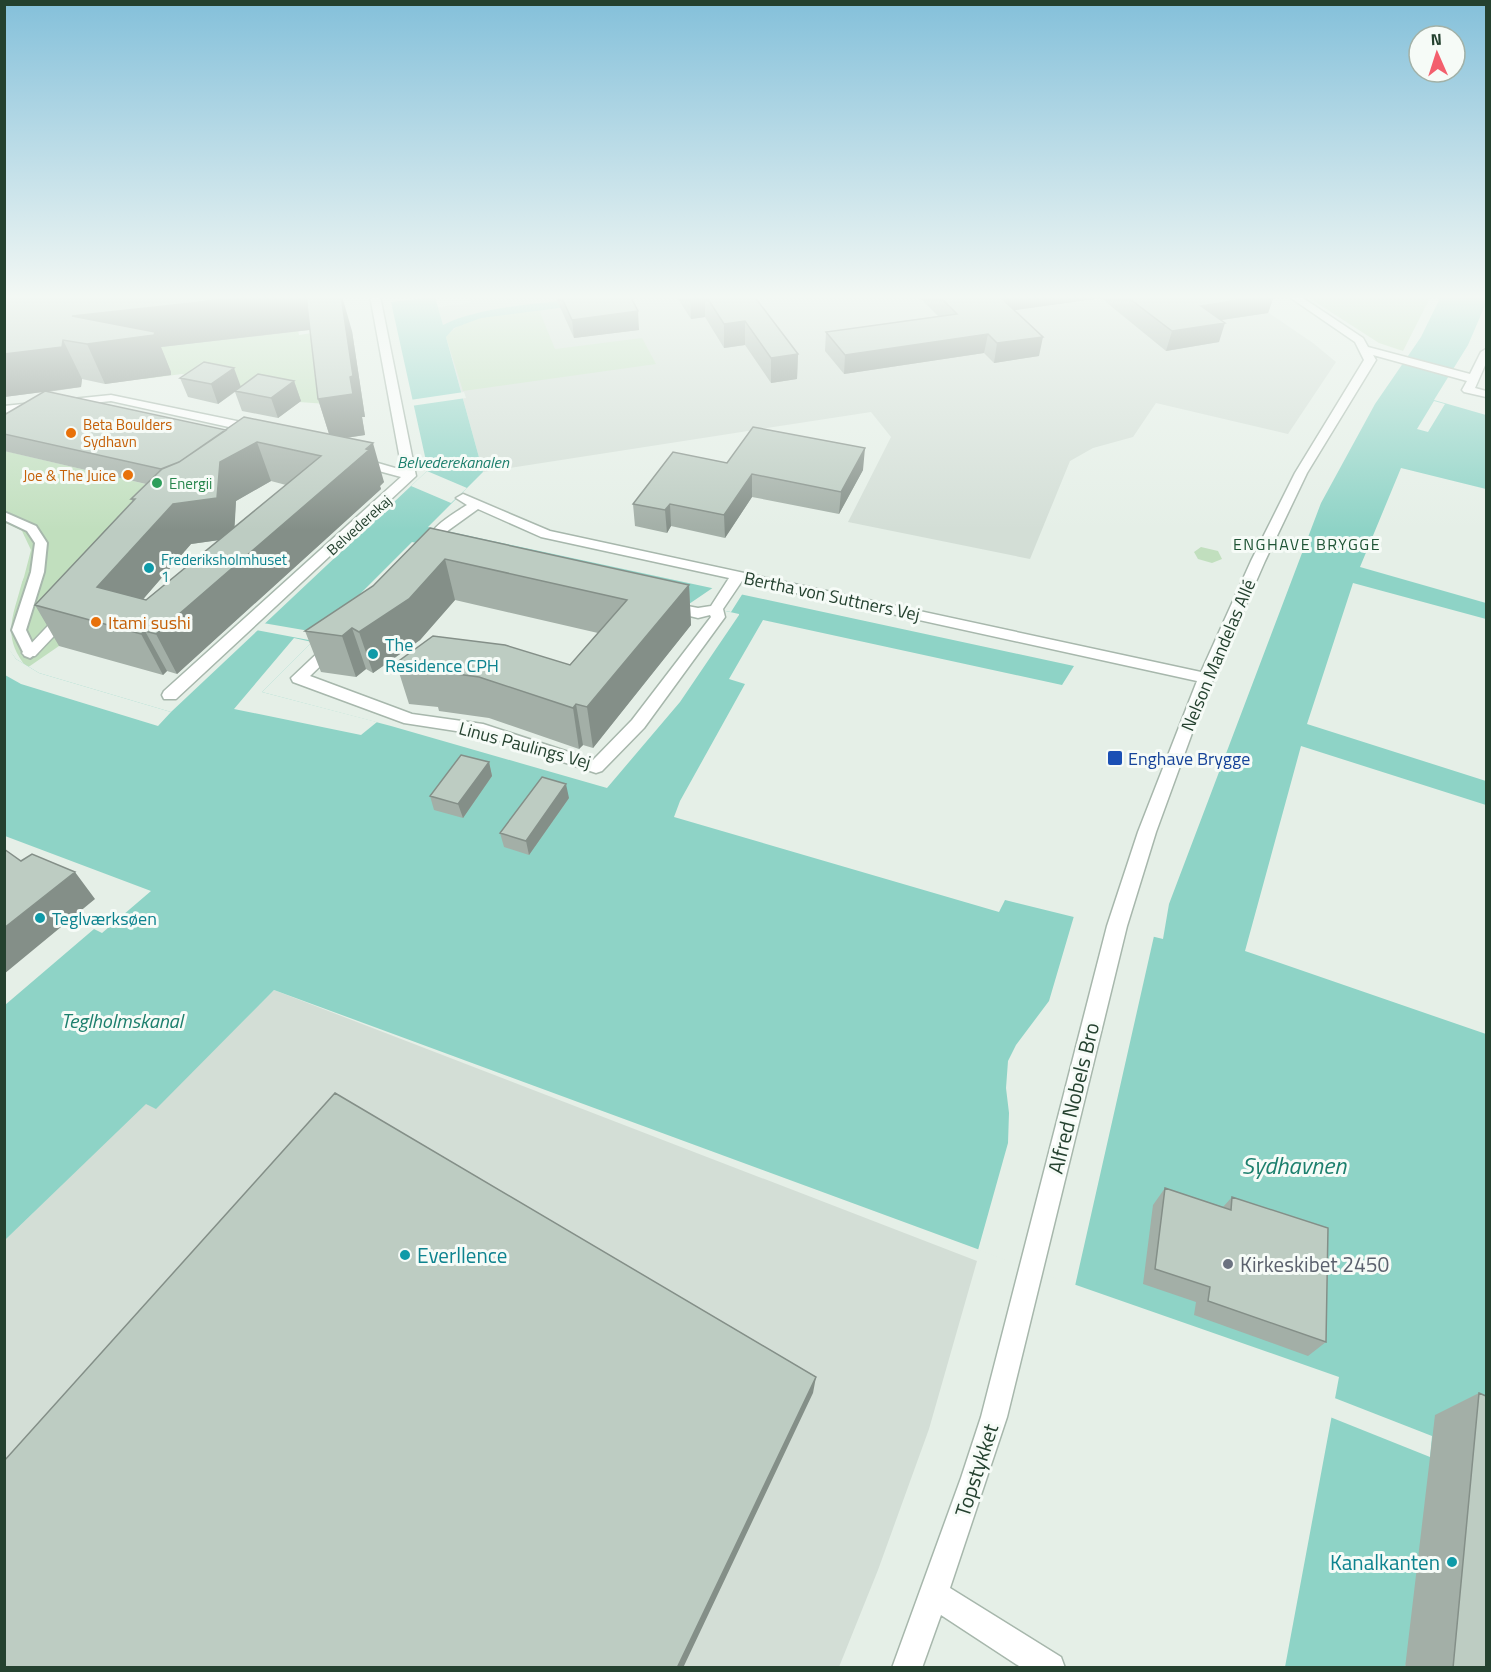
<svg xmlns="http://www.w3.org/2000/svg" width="1491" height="1672" viewBox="0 0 1491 1672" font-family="'Titillium Web',sans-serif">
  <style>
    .built { fill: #d3ded6 }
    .green { fill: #c1dfbe }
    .water { fill: #8ed3c6; fill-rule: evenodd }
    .pier { fill: #e5efe7 }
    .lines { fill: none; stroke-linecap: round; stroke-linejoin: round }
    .pedestrian-casing { stroke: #a7b7ac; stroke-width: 4 }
    .minor-casing { stroke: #a7b7ac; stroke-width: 3 }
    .pedestrian { fill: #fff; fill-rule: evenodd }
    .minor { fill: #fff; fill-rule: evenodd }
    .wall { fill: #a3afa7; fill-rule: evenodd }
    .shaded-wall { fill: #848f88 }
    .building { fill: #bdccc2; stroke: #848f88; stroke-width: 1.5; fill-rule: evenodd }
    .food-dot { fill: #e8710a; stroke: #f6fbf7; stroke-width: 2 }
    .leisure-dot { fill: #2e9e5b; stroke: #f6fbf7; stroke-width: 2 }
    .culture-dot { fill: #0f9aa8; stroke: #f6fbf7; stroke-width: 2 }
    .transit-dot { fill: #1a4fb4; stroke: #f6fbf7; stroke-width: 2 }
    .worship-dot { fill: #6b7280; stroke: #f6fbf7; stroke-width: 2 }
    .labels { text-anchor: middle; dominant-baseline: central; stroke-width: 6; stroke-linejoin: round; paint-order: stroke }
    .far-food-label { font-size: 15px; fill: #c56008; stroke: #f6fbf7; text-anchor: start }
    .far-leisure-label { font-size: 15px; fill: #27864d; stroke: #f6fbf7; text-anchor: start }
    .far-street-label { font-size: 15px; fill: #24412f; stroke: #f6fbf7 }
    .far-culture-label { font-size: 15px; fill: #0d838f; stroke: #f6fbf7; text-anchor: start }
    .far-water-label { font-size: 16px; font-style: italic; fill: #1c7f6d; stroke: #f6fbf7 }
    .far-neighbourhood-label { font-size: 16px; letter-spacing: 1.5px; fill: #1f5435; stroke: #f6fbf7 }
    .street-label { font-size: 18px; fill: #24412f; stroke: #f6fbf7 }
    .food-label { font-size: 18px; fill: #c56008; stroke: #f6fbf7; text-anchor: start }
    .culture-label { font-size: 18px; fill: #0d838f; stroke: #f6fbf7; text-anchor: start }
    .transit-label { font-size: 18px; fill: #164399; stroke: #f6fbf7; text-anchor: start }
    .water-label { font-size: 20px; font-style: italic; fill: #1c7f6d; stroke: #f6fbf7 }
    .near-street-label { font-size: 21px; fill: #24412f; stroke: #f6fbf7 }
    .near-culture-label { font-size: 21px; fill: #0d838f; stroke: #f6fbf7; text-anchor: start }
    .near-worship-label { font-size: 21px; fill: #5b616d; stroke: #f6fbf7; text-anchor: start }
    .near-water-label { font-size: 24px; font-style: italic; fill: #1c7f6d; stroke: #f6fbf7 }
  </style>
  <rect width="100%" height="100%" fill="#e5efe7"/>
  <path class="built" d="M469 296H1244L1313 343 1336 362 1288 434 1156 403 1133 437 1093 448 1070 461 1030 559 848 522 891 437 871 412 483 472 438 307 471 303Z
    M274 990 977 1261 929 1429 878 1570 839 1667 5 1668V1240L146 1103 156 1108Z"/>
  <path class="green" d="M1306 296H1431L1403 351 1379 343Z
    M539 310 555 349 642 338 656 364 463 391 446 337C467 312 509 314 539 310Z
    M298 330 299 335 312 333 327 404 299 402 182 374 144 379 149 340Z
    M5 451 180 492 59 646 27 668C0 635 14 616 23 578 27 565 23 545 22 531L5 523Z
    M1201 547 1218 551 1222 559 1212 563 1198 559 1194 552Z"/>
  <path class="water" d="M611 296H654L481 318 454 328 446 337 483 472 428 527 1074 666 1062 685 763 620 729 679 745 684 680 801 674 817 999 912 1005 900 1163 939 1169 904 1321 503 1375 404 1421 337 1441 296H1486V303L1468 345 1434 400 1486 415V489L1401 468 1360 567 1486 603V619L1353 583 1307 724 1486 781V805L1301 746 1245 951 1486 1034V1435L1405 1667H1285L1339 1377 1056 1278 274 990 156 1109 146 1104 5 1240V1005L94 929 102 933 151 891 5 836 4 643 16 659 39 673 171 712 428 470 391 302 435 297 443 325C485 304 562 302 611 296ZM412 542 739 614V615L680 702 607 788 391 726 262 692Z"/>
  <path class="pier" d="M464 392 466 398 411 406 410 400Z
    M1434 401 1445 404 1428 432 1417 429Z
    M427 471 467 488 451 503 411 486Z
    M5 523 22 531 31 550 24 577 5 623Z
    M714 587 743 593 731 612 689 604Z
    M263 623 321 633 314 641 256 630Z
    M294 638 312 642 262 692 377 722 361 735 234 709Z
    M5 643 16 659 39 673 171 712 158 726 21 684 5 675Z
    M1074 916 1154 936 1075 1286 978 1250 1008 1143 1009 1113 1006 1088 1008 1061 1016 1045 1049 1001Z
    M1332 1397 1432 1436 1430 1457 1330 1417Z"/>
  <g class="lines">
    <defs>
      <path id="pedestrian" d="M4 512 36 526 47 543 44 572 26 630 37 653 30 658 25 656 12 630 31 572 35 543 27 531 4 520Z"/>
      <path id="minor" d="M370 296H380L416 476 176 699H164L162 695 164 691 401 477 353 464 351 461 357 457 402 470Z
        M1288 296H1300L1363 338 1368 347 1470 374 1481 352 1486 349V363L1475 388 1486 391V397L1464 392 1462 390 1467 381 1373 355 1376 360 1307 473 1265 561 1203 703 1156 832 1127 926 1007 1417 950 1588 1061 1657 1065 1668H1022L941 1615 922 1668H892L961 1478 981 1417 1107 926 1138 832 1197 681 742 581 723 609 725 617 644 728 602 771 596 773 482 735 404 723 293 682 291 678 328 643H338L341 646 338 649 310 676 412 714 483 724 593 760 632 720 711 617 710 615 698 618 661 609 659 606 661 603 666 602 698 608 711 606 729 578 541 537 478 509 446 532 437 554H427C418 533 453 514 467 505L456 498 463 494 550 531 1201 672 1251 561 1295 473 1364 360 1355 342Z
        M111 395 256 425 262 429 256 433 111 401 4 413V406Z
        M67 609 74 614 72 617 35 656H25L22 653 25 650 62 611Z"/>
    </defs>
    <use href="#pedestrian" class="pedestrian-casing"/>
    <use href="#minor" class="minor-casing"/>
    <use href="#pedestrian" class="pedestrian"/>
    <use href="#minor" class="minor"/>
  </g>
  <path class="wall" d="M4 296 352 331 365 417H362L365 435 346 438 384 482 380 486 381 489 177 674 167 671 163 675 59 646 35 605 133 502 131 499 146 484 4 451V434L43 392 4 397ZM310 330 318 399 329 434 226 430 48 392 81 387 82 379 105 384 171 375V372L161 347ZM271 481 286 485 234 527 236 501ZM219 540 146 600 143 599 191 544Z
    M555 296H630L639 330 574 338Z
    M676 296H754L798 354 797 379 771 383 745 345 724 348 705 317 691 319Z
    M918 296H1274L1268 313 1221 320 1219 342 1166 351 1101 298 1014 310 1039 356 994 363 984 353 844 374 825 351 826 332 938 316Z
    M180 378 241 387 294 381 301 401 278 418 242 411 235 392 218 404 188 397Z
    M727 463 863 470 839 514 752 497 725 538 671 526 667 533 635 526 633 504Z
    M430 528 689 585 691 625 593 748 583 745 579 749 489 718 439 711 438 707 409 704 396 663 570 665 598 633 455 600 420 640 373 673 366 669 356 677 321 672 305 631 373 586Z
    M489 762 492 776 463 818 434 810 430 796Z
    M569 798 529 855 504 847 500 833Z
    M1165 1188 1223 1207 1232 1197 1326 1342 1308 1356 1194 1315 1196 1302 1143 1284 1153 1205Z
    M1479 1393 1486 1668H1405L1435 1415Z"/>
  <path class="shaded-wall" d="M256 296H307L317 329 161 347 171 372V375L105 384 87 344 72 316Z
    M342 296 352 331 365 417H362L365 435 331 440 318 399 350 377Z
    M690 296H705V317L691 319Z
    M997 296H1101V298L994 313Z
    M1265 296H1274L1268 313 1195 324 1201 306Z
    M638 311 639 330 574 338 572 320Z
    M745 321V345L724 348V324Z
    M1225 323 1219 342 1166 351 1172 331Z
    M988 334 984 353 844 374 845 355Z
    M1043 337 1039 356 994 363 997 343Z
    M63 340 82 379 81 387 4 397V354Z
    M798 354 797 379 771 383V358Z
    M234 368 241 387 218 404 211 384Z
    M294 381 301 401 278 418 271 398Z
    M257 442 271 481 236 501 234 538 191 544 119 627 97 587 171 472Z
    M373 443 384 482 380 486 381 489 177 674 156 634Z
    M865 448 863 470 839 514 841 492Z
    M752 474V497L725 538 724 515Z
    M670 504 671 526 667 533 665 510Z
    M445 559 455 600 420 640 373 673 359 632Z
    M689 585 691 625 593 748 587 707Z
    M352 628 366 669 356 677 342 636Z
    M145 631 167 671 163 675 141 634Z
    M576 704 583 745 579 749 573 708Z
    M489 762 492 776 463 818 458 804Z
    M566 784 569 798 529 855 526 841Z
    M75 872 95 899 4 974V928Z
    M816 1377 813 1393 683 1668H677Z"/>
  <path class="building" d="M4 296H256L72 316 155 332 154 335 87 344 63 340 62 347 4 354Z
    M306 296H341L353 376 350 377 353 394 318 399Z
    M561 296H630L638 311 572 320Z
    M706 296H754L798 354 771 358 745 321 724 324Z
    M939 296H999L1043 337 997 343 988 334 845 355 826 332 957 314Z
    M1126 296H1265L1201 306 1225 323 1172 331Z
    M204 362 234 368 211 384 180 378Z
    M258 374 294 381 271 398 235 391Z
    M45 391 226 430 179 462 161 469 4 434V415Z
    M244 417 373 443 366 449 369 450 156 634 145 631 141 634 35 605 135 499H131L162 469 179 462ZM257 442 321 456 146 600 97 587 173 504 217 498 220 462Z
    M753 427 865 448 841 492 752 474 724 515 670 504 665 510 633 504 673 452 727 463Z
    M430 528 689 585 587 707 576 704 573 708 479 677 427 670 429 667 396 663 433 636 505 645 570 665 627 600 445 559 409 599 359 632 352 628 342 636 305 631 373 586Z
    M461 755 489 762 458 804 430 796Z
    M542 777 566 784 526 841 500 833Z
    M4 849 21 861 32 854 75 872 4 928Z
    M335 1093 816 1377 677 1668H4V1461Z
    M1165 1188 1231 1210 1232 1197 1328 1228 1326 1342 1208 1301 1210 1287 1155 1269Z
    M1479 1393 1486 1396V1668H1453Z"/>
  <linearGradient id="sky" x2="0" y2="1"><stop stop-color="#84c0da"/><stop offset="0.56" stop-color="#f3f8f4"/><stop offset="1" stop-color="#f3f8f4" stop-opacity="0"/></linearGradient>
  <rect width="1491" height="530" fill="url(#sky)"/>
  <g class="food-dot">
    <circle cx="71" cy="433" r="6"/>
    <circle cx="128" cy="475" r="6"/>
    <circle cx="96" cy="622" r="6"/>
  </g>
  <circle class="leisure-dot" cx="157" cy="483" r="6"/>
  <g class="culture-dot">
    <circle cx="149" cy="568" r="6"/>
    <circle cx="373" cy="654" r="6"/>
    <circle cx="40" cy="918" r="6"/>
    <circle cx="405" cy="1255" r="6"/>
    <circle cx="1452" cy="1562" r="6"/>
  </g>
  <rect class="transit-dot" x="1107" y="750" width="16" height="16" rx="3"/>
  <circle class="worship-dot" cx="1228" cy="1264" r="6"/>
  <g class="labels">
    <g class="far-food-label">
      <text x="83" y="424">Beta Boulders<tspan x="83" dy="17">Sydhavn</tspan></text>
      <text x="116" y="475" text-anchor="end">Joe &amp; The Juice</text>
    </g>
    <g class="far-leisure-label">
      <text x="169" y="483">Energii</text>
    </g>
    <g class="far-street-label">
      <text transform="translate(359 525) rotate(-42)">Belvederekaj</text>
    </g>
    <g class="far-culture-label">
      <text x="161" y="559">Frederiksholmhuset<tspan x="161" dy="17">1</tspan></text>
    </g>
    <g class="far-water-label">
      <text x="453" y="462">Belvederekanalen</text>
    </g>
    <g class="far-neighbourhood-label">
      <text x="1307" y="544">ENGHAVE BRYGGE</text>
    </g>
    <g class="street-label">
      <text transform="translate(832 596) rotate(12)">Bertha von Suttners Vej</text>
      <text transform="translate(1218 655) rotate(-67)">Nelson Mandelas Allé</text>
      <text transform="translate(525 745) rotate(15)">Linus Paulings Vej</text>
    </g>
    <g class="food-label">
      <text x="108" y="622">Itami sushi</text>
    </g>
    <g class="culture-label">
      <text x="385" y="644">The<tspan x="385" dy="21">Residence CPH</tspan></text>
      <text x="52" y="918">Teglværksøen</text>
    </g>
    <g class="transit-label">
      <text x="1128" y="758">Enghave Brygge</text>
    </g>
    <g class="water-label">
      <text x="122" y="1020">Teglholmskanal</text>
    </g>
    <g class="near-street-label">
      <text transform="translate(1073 1098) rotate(-76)">Alfred Nobels Bro</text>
      <text transform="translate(976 1470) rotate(-72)">Topstykket</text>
    </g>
    <g class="near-culture-label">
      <text x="417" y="1255">Everllence</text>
      <text x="1440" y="1562" text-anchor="end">Kanalkanten</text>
    </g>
    <g class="near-worship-label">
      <text x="1240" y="1264">Kirkeskibet 2450</text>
    </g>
    <g class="near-water-label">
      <text x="1294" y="1165">Sydhavnen</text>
    </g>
  </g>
  <rect width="1491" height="1672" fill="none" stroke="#24412f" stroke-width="12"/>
  <g transform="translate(1437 54) rotate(357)"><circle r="28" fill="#f6fbf7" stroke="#a2b1a7" stroke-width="1.5"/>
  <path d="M0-4.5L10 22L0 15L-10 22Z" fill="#f35f6d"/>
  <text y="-9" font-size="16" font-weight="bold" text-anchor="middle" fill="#24412f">N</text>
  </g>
</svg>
